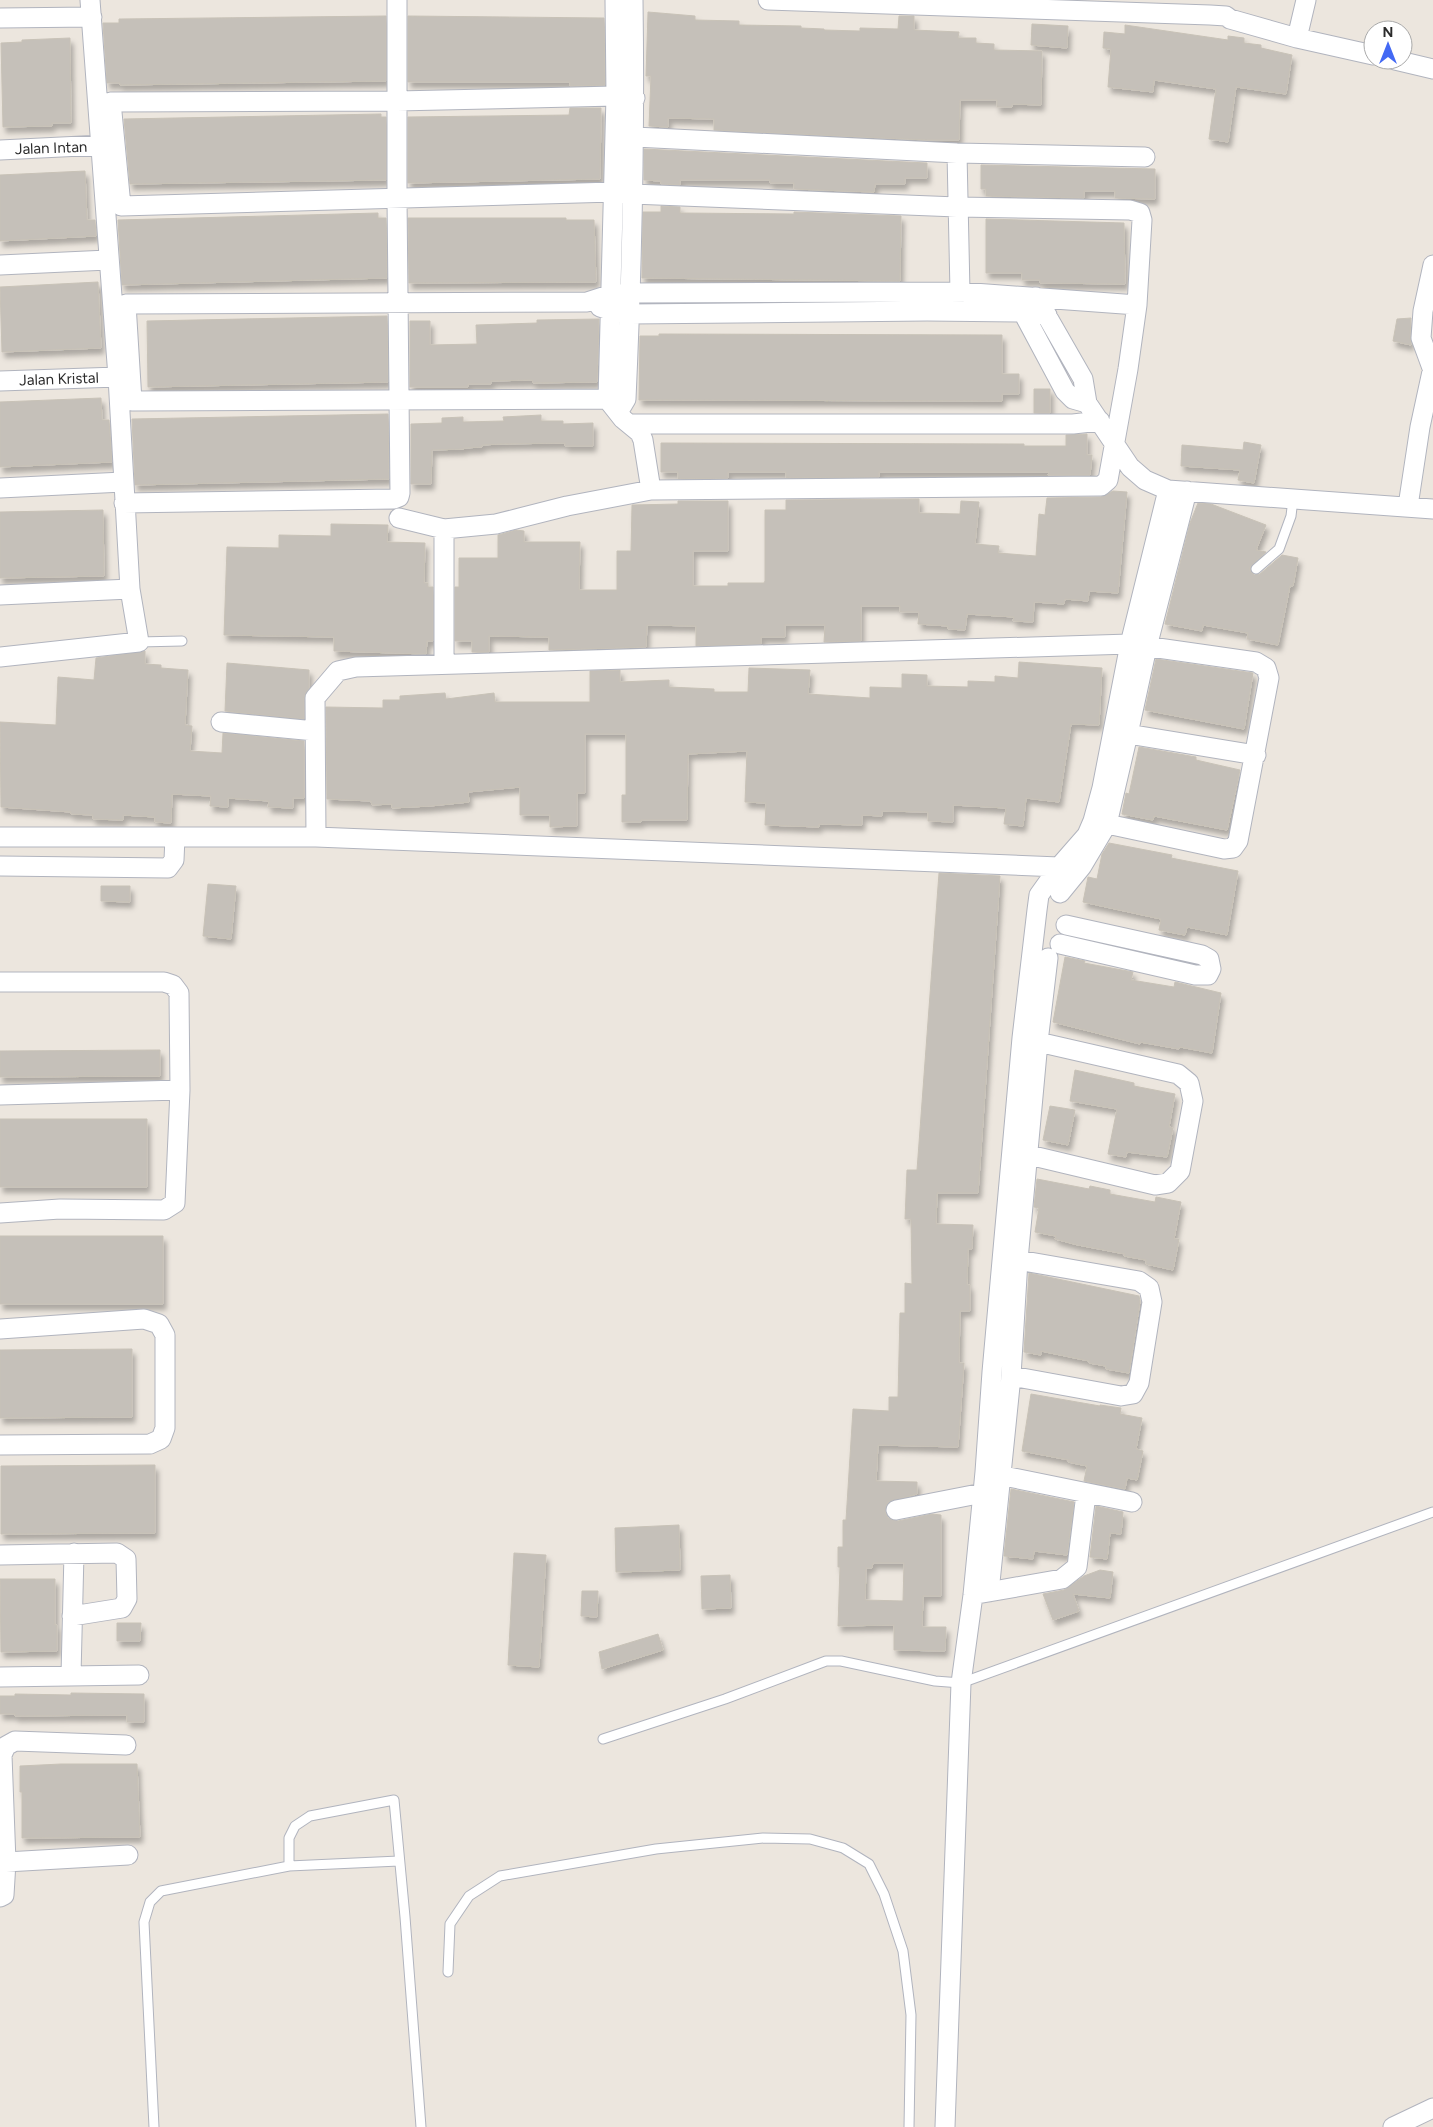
<svg xmlns="http://www.w3.org/2000/svg" width="1433" height="2127" viewBox="0 0 1433 2127" font-family="Figtree,sans-serif">
  <style>
    .building { fill: #c5c0b9; stroke: #c8c2b7; fill-rule: evenodd; filter: url(#shadow) }
    .lines { fill: none; stroke-linecap: round; stroke-linejoin: round }
    .lane-casing { stroke: #b1b4be; stroke-width: 11 }
    .street-casing { stroke: #b1b4be; stroke-width: 21 }
    .lane { stroke: #fff; stroke-width: 9 }
    .street { stroke: #fff; stroke-width: 19 }
    .labels { text-anchor: middle; dominant-baseline: central; stroke-width: 5; stroke-linejoin: round; paint-order: stroke }
    .street-label { font-size: 15px; fill: #2b2b2b; stroke: #fff }
  </style>
  <defs>
    <filter id="shadow"><feDropShadow dx="3" dy="5.5" stdDeviation="2.5" flood-color="#0004"/></filter>
  </defs>
  <rect width="100%" height="100%" fill="#ece6de"/>
  <path class="building" d="M648 12 695 16V20L739 21V25L801 26V28L824 29V30L860 31V28L898 29 899 16H914V30L959 32 958 38H976V43L994 44V50L1042 51 1041 105 1012 104V107H997V100H960L959 140H927L714 130V119L668 118V127L649 126 651 76H646Z
    M386 16V81L120 85V83H107L103 23H119V19Z
    M408 16 604 18 605 85 570 86V82H408Z
    M1032 24 1068 26 1067 48 1031 45Z
    M1125 25 1228 40V36L1244 38V43L1261 45V48L1292 55 1286 94 1236 87 1228 142 1209 139 1216 89 1154 80 1153 92 1108 87 1111 49 1103 48 1104 32 1125 34Z
    M70 38 71 123H52V126L3 127 1 43 22 42V40Z
    M570 108H601L600 179 408 183V117L569 115Z
    M381 114V117H386V180L130 184 124 119Z
    M644 149 927 163V178H905V184H875L874 192 794 189V183H770V180H680V185L661 184V181L644 180Z
    M981 165 1155 169V199L1115 198V191H1084V198L986 196V189H981Z
    M85 171 87 220H95L96 236 0 241V175Z
    M661 206 680 207V213L794 214V212L901 216 900 281 642 278 643 212H661Z
    M378 213V218H386L387 278 122 285 118 220Z
    M408 218H566V220H594L596 282 409 283Z
    M986 219 1124 223 1125 284 1040 283V280H1022V273H986Z
    M98 282 101 348 2 352 0 287Z
    M387 316 388 382 148 387 147 321Z
    M1411 318 1410 337 1411 345 1393 341 1397 319Z
    M599 319 597 382 533 383 532 380 491 381V384H468V387H410V321H430V345L477 344 476 325 537 323V320Z
    M659 334 1002 335V374H1019V394H1002V401L639 400 640 336H659Z
    M1034 389H1050V413H1034Z
    M101 398 102 420H109L112 462 0 467V402Z
    M388 414 389 479 135 485 132 419Z
    M541 415V421H563V424L593 423V446H565V443L500 444 482 445V447L464 448V449L432 450 431 484H411V424L442 423V418L463 417V422L504 421 503 417Z
    M1087 434V455H1092L1090 475H1048L1049 472H879V477L786 478V472H728V478L678 479V472H661V443L1024 444V446H1066V435Z
    M1244 442 1261 445 1254 483 1238 480 1240 470 1181 466 1182 445 1243 450Z
    M1113 491 1127 492 1118 593 1089 591 1088 601 1065 599 1064 604 1034 602 1033 622 1013 621 1014 617 967 614 965 630 948 629V626L918 624 919 612H900V606H861V641L824 642 825 625H785V637H761V644L696 646V626L647 625 646 647 549 650V637L489 636V652H472V641H455V587H459V558H498V535L516 530 524 531V542H580L579 590H617V551H631L632 505 678 504V501H728V551H693V586H728V583H764L765 581V510H786V500L919 499V513L960 514 961 501 979 502 975 544 999 546 998 553 1036 556 1039 514 1045 515 1047 498 1101 497Z
    M1198 503 1211 504 1266 525 1256 550 1266 552 1250 567V571L1254 575 1260 574 1282 555 1298 558 1293 586H1290L1278 645 1247 639 1248 633 1203 625 1202 631 1165 624 1190 523Z
    M103 510 104 576 0 578V512Z
    M331 524 388 525 387 542 425 543 424 583H428V587H433V641H427L426 654 334 651V637L224 635 227 547 279 548V535L331 536Z
    M145 651V664L161 665V668L188 670 185 725 192 726 190 751 222 753 223 733 304 741V798H293V808L268 807 269 801 228 798V807L210 806 211 796 172 794 171 823 155 822V817L123 815V820L93 819V815L71 814V812L1 807 0 722 56 725 58 677 94 680 96 658Z
    M1156 659 1253 673 1244 729 1145 710Z
    M1019 662 1102 668 1099 725 1071 724 1059 802 1026 798 1023 826 1004 824 1006 808 953 805V822L928 821V812L882 811V816L862 815V825L819 824V827L765 825 766 803 745 802 747 751 688 754 687 820H641V822H622V795H626V734H585V793H577V826L550 827V815H520V787L468 792 469 802 430 806 392 808V804L372 805 371 801 327 799 326 707 383 708V700H400V696L445 693 446 699 494 693 495 702H590V671L620 670V682L669 680V687L714 689V692H748L749 668 810 670 808 694 870 698V687L902 688V674L927 675V686L968 687V681L995 682V676L1018 678Z
    M227 663 309 670V688L304 698V719L225 711Z
    M1139 747 1196 757V760L1240 770 1227 830 1154 816 1153 820 1122 814 1126 793 1129 794Z
    M1109 843 1172 855 1171 858 1238 871 1227 935 1187 927 1185 935 1159 930 1161 919 1083 902 1088 877 1097 879 1102 854Z
    M939 873 1000 876 978 1193H937L936 1224 973 1225 972 1249H968L967 1285H970V1311H960L959 1363H964L958 1447 878 1445 876 1481 917 1482V1494L888 1502 885 1512 888 1518 898 1521 932 1514 941 1515V1596H923L922 1627H946L945 1651 894 1650V1625L838 1626 840 1567H838V1547H843V1520H846L853 1409 889 1411V1397H898L900 1313H905V1283L912 1284 911 1219H905L907 1170H917ZM873 1563H904L903 1601 865 1600 866 1568H872Z
    M208 884 236 886 231 939 203 936Z
    M101 886H130V902L101 901Z
    M1065 957 1085 961 1084 963 1133 972 1131 980 1174 987 1175 982 1221 993 1212 1053 1180 1047 1179 1049 1140 1042V1044L1053 1022Z
    M160 1050V1076L0 1077V1051Z
    M1075 1070 1134 1083V1086L1175 1094 1169 1127 1173 1128 1167 1157 1127 1152 1126 1157 1108 1154 1117 1109 1070 1101Z
    M1050 1106 1075 1110 1068 1145 1043 1140Z
    M0 1119H147V1187H0Z
    M1037 1179 1089 1189 1090 1186 1110 1190V1194L1155 1202 1156 1197 1181 1202 1174 1239H1179L1173 1270 1146 1264V1260L1124 1256 1125 1254 1078 1245 1055 1239 1056 1236 1035 1232 1039 1208 1034 1207Z
    M0 1236H163V1304H0Z
    M1029 1273 1139 1296 1140 1301 1129 1373 1106 1369V1366L1089 1363V1361L1041 1351V1355L1024 1352Z
    M132 1349V1417L0 1418V1350Z
    M1031 1394 1100 1406V1405L1121 1408 1120 1414 1142 1418 1136 1449 1143 1451 1137 1480 1127 1478 1125 1489 1084 1481 1087 1466 1068 1462 1069 1460 1022 1451Z
    M155 1465V1533L1 1534V1466Z
    M1011 1489 1074 1502 1067 1555 1034 1551 1033 1559 1004 1556Z
    M1096 1506 1123 1512 1121 1534 1110 1533 1107 1559 1090 1557Z
    M679 1525 680 1570 616 1572 615 1528Z
    M514 1553 546 1555 539 1667 508 1665Z
    M1100 1570 1113 1572 1110 1598 1073 1594 1079 1611 1053 1620 1043 1594 1064 1590 1084 1576Z
    M730 1575 731 1608 702 1609 701 1576Z
    M0 1579H55V1625H57V1651L1 1652Z
    M582 1591H598L597 1617 581 1616Z
    M117 1623H141L140 1641H117Z
    M658 1634 663 1650 602 1669 599 1652Z
    M71 1693 144 1694V1722H127V1715L15 1716V1714H0V1696H15V1694L71 1695Z
    M61 1764H137L140 1837 22 1838V1792H20V1766Z"/>
  <g class="lines">
    <defs>
      <path id="lane" d="M1256 569 1279 549 1291 516 1293 499
        M139 642 182 641
        M603 1739 725 1699 826 1661H841L935 1681 961 1683 1433 1512
        M289 1866V1838L295 1826 310 1816 394 1800 405 1917 421 2127
        M448 1972 450 1924 469 1896 500 1876 656 1849 763 1838 810 1839 843 1848 869 1864 884 1894 903 1951 911 2015 909 2127
        M154 2127 144 1922 150 1902 161 1891 289 1866 399 1861"/>
      <path id="street" d="M615 0 616 96 608 400 623 419 640 433 643 440 651 490
        M768 0 1210 15 1226 16 1230 19 1297 38 1373 55
        M0 18 92 17
        M1297 38 1306 0
        M1395 60 1433 69
        M615 136 957 153 1145 157
        M0 150 102 145
        M957 153 960 292
        M0 265 108 260
        M1036 297 1083 379 1087 403 1130 467 1145 480 1168 490 1433 509
        M1019 305 1065 391 1073 399 1087 403
        M600 307 612 311 630 314 927 311 1023 312 1047 315
        M1432 368 1421 338 1423 311 1433 265
        M0 381 118 377
        M626 399 132 401 126 304 587 302 612 294 631 293 960 292 1137 305
        M620 409 626 399C632 266 635 133 633 0
        M630 424H1073L1100 421
        M0 488 123 482
        M1187 491 1147 647 1128 734 1256 755
        M124 503 394 499 399 497 400 493 397 198V0
        M1408 506 1420 427 1433 367
        M399 518 444 529 496 524 567 506 651 490 1101 486 1108 480 1128 369 1137 305 1142 220 1140 213 1130 210 957 207 632 194 614 192 121 206 111 102 397 101 616 96 635 98
        M444 529V664
        M0 595 130 589 118 377 90 0
        M0 657 139 642 130 589
        M221 722 315 731
        M0 837H316L1059 867 1039 895 1037 910 1022 1038 992 1372 985 1472 973 1595 961 1683 945 2127
        M316 837 315 698 338 671 356 667 1130 644 1256 662 1266 668 1269 678 1238 841 1233 848 1224 849 1093 821
        M0 866 168 868 174 860 175 837
        M1059 867 1087 835 1093 821 1102 788 1130 644 1168 490
        M1060 893 1082 866 1107 824 1128 734
        M1060 944 1195 975H1208L1211 969 1209 959 1202 955 1066 925
        M0 982H164L173 985 179 993 180 1090 175 1203 164 1210 60 1209 0 1213
        M1025 1039 1178 1074 1189 1083 1193 1101 1180 1171 1168 1183 1155 1185 1029 1155
        M0 1095 180 1090
        M1006 1258 1139 1281 1149 1288 1152 1302 1139 1383 1133 1394 1121 1396 1011 1376
        M0 1329 144 1319 159 1324 165 1335V1428L161 1439 150 1444 0 1445
        M989 1473 1132 1502
        M896 1510 983 1493
        M0 1555 117 1553 126 1559 127 1599 122 1608 72 1616
        M989 1592 1011 1376 1018 1260 1038 1042 1048 958
        M977 1594 1062 1579 1077 1567 1086 1494
        M71 1675 74 1553
        M0 1677 139 1675
        M6 1862 128 1855
        M0 1897 4 1895 6 1862 2 1755 6 1746 15 1741 126 1745
        M1393 2127 1433 2108"/>
    </defs>
    <use href="#lane" class="lane-casing"/>
    <use href="#street" class="street-casing"/>
    <use href="#lane" class="lane"/>
    <use href="#street" class="street"/>
  </g>
  <g class="labels">
    <g class="street-label">
      <text transform="translate(51 148) rotate(-2)">Jalan Intan</text>
      <text transform="translate(59 379) rotate(-2)">Jalan Kristal</text>
    </g>
  </g>
  <g transform="translate(1388 45)"><circle r="24" fill="#ffffff" stroke="#aaaaaa"/>
  <path d="M0-4L9 19L0 12L-9 19Z" fill="#4369f4"/>
  <text y="-8" font-size="14" font-weight="bold" text-anchor="middle" fill="#2b2b2b">N</text>
  </g>
</svg>
